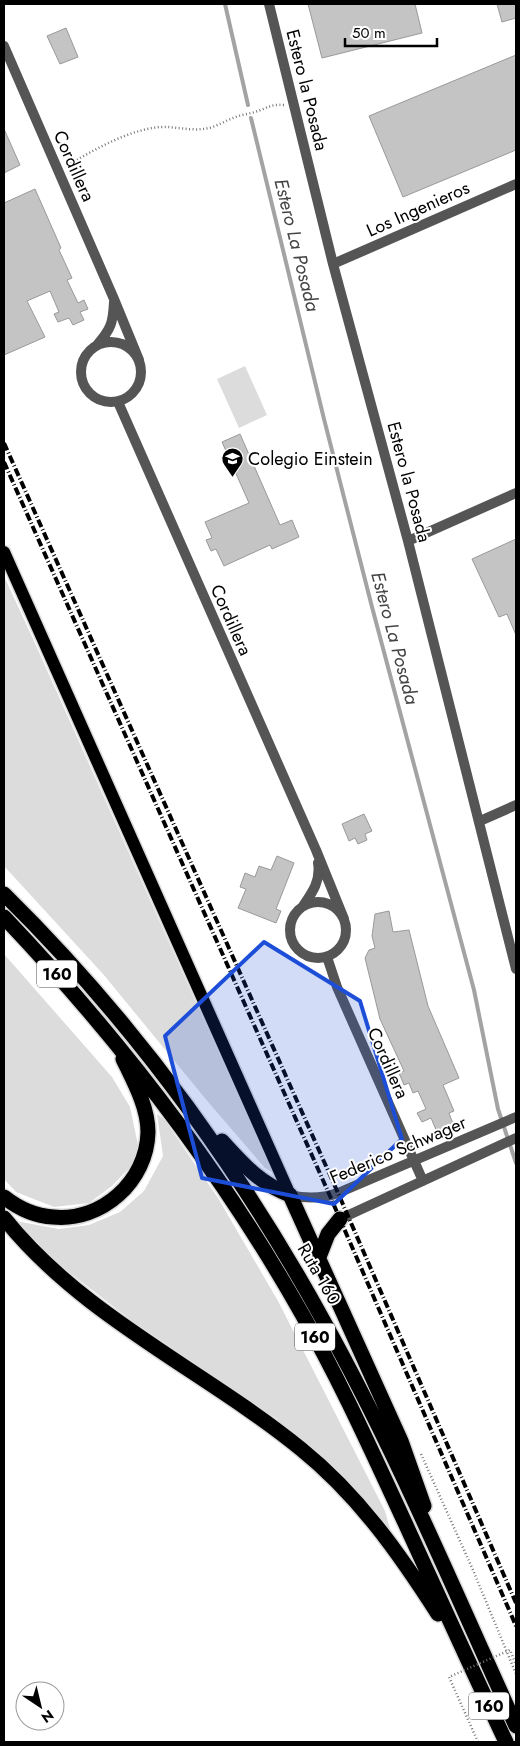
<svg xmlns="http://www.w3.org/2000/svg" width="520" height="1746" viewBox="0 0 520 1746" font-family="Jost,sans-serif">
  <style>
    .green { fill: #dcdcdc }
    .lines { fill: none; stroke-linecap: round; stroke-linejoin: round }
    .stream { stroke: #a3a3a3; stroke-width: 4 }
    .building { fill: #c4c4c4; stroke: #999 }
    .primary-casing { stroke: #dbdbdb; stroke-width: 15 }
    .motorway-casing { stroke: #dbdbdb; stroke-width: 18 }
    .path { stroke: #777; stroke-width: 2.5; stroke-dasharray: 1 2.5; stroke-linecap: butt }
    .minor { stroke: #555; stroke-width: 10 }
    .primary { stroke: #000; stroke-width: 12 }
    .motorway { stroke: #000; stroke-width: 15 }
    .rail { stroke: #000; stroke-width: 4; stroke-dasharray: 8 2.5 1 2.5; stroke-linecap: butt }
    .path-bridge { stroke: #777; stroke-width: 2.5; stroke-dasharray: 1 2.5; stroke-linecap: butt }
    .marked { fill: #1d4ed8; fill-opacity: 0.2; stroke: #1d4ed8; stroke-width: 4; stroke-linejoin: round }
    .labels { text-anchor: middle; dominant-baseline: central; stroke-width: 4; stroke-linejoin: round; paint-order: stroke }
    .shield { fill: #fff; stroke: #4c4c4c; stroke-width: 1 }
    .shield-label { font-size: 16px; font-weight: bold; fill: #000 }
    .street-label { font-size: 18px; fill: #000; stroke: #fff }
    .poi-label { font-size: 18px; fill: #000; stroke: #fff; text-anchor: start }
    .water-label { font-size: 19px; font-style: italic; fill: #444; stroke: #fff }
  </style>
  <rect width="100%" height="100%" fill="#fff"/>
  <path class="green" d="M245 366 267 415 239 428 217 379Z
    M4 576 34 641 272 1172 265 1168 209 1103 103 974 4 866Z
    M4 954 112 1077 130 1107 138 1145 136 1161 112 1186 89 1203 54 1207 16 1192 4 1179Z
    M157 1114 164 1119 218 1198 278 1301 385 1511 391 1532 276 1418 132 1321 51 1258 16 1221 59 1229 89 1225 120 1212 144 1191 163 1156Z"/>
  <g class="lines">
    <path class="stream" d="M225 4 248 105
      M251 118 324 419 372 607 474 990 498 1109 516 1163"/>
  </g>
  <path class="building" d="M308 4H415L422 33 322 58Z
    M497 4H516V18L502 22Z
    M66 28 78 57 60 64 47 36Z
    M516 55V150L403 197 369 116Z
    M4 129 20 165 4 173Z
    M35 189 61 248 59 250 72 278 67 280 78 303 84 300 88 309 80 312 84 320 73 325 69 318 58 322 54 314 59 312 50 291 27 301 45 337 4 355V203Z
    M240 434 280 525 292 520 299 537 272 549 270 545 224 566 216 549 211 551 206 540 212 538 205 522 249 503 222 442Z
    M516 539V635L507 614 499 617 472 559Z
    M364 814 372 831 365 834 367 840 358 844 355 838 349 841 342 824Z
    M277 856 294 863 276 909 281 911 276 923 238 908 246 889 240 887 245 873 255 877 259 866 271 870Z
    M389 911 393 932 409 930 428 1006 459 1078 443 1085 454 1111 449 1113 453 1124 437 1132 431 1118 422 1122 417 1113 426 1109 418 1091 413 1093 409 1083 404 1085 399 1073 404 1071 380 1019 365 958 369 950 375 948 372 936 375 914Z"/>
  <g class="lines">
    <defs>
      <path id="primary" d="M4 552 290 1195"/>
      <path id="motorway" d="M4 894C131 1019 237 1164 323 1320 396 1451 454 1590 516 1726
        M4 917C120 1039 219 1167 302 1314 341 1382 373 1454 406 1525 439 1597 472 1670 506 1742
        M222 1141C244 1165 259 1183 290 1195L401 1441 424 1506
        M4 1197C18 1208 35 1216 53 1217 102 1222 147 1181 148 1132 148 1107 134 1082 123 1059
        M4 1218C83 1317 204 1370 301 1449 358 1495 399 1553 438 1614
        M319 1257 328 1234 340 1219"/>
    </defs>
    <use href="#primary" class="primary-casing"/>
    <use href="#motorway" class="motorway-casing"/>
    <path class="path" d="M68 165C96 149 126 131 159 127 176 126 191 132 209 128 217 126 225 121 233 118 240 115 248 114 255 112 268 108 270 104 284 105
      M421 1454 473 1570 516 1674"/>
    <path class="minor" d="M269 4 333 264 408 541 516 969
      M4 46 114 299 139 360
      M333 264 516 184
      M81 372a30 30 0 1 1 60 0a30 30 0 1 1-60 0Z
      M97 345C111 329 113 323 114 302
      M118 402 316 850 344 919
      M408 541 516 493
      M480 821 516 805
      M290 930a28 28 0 1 1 56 0a28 28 0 1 1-56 0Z
      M303 906C312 893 321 881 318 863
      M327 957 337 987 423 1181
      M290 1195C307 1199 321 1199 338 1193L516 1117
      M340 1219 516 1138"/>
    <use href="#primary" class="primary"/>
    <use href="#motorway" class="motorway"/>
    <path class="rail" d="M4 443 338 1193 516 1603
      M4 462 330 1196 516 1626"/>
    <path class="path-bridge" d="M478 1742 449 1677 510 1650 516 1665"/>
  </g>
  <path class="marked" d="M264 942 360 1001 402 1139 334 1204 202 1178 165 1036Z"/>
  <defs>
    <symbol id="school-pin" viewBox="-11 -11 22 30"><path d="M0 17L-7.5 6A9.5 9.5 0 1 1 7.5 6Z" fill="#000" stroke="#fff"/><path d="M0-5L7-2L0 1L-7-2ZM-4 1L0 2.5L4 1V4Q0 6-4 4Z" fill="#fff"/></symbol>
  </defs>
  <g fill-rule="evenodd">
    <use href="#school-pin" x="220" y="446" width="25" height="34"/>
  </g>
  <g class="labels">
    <g class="shield">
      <rect x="37" y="960.5" width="40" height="27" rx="4"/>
      <rect x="295" y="1323.5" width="40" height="27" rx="4"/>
      <rect x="469" y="1692.5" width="40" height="27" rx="4"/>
    </g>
    <g class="shield-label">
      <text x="57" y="974">160</text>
      <text x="315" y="1337">160</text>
      <text x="489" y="1706">160</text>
    </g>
    <g class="street-label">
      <text transform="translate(307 90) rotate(76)">Estero la Posada</text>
      <text transform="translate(74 166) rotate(66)">Cordillera</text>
      <text transform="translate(418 209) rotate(-24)">Los Ingenieros</text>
      <text transform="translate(409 482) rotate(75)">Estero la Posada</text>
      <text transform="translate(231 620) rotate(66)">Cordillera</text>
      <text transform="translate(388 1063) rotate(66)">Cordillera</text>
      <text transform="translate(398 1150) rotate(-23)">Federico Schwager</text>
      <text transform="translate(319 1274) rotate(60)">Ruta 160</text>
    </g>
    <g class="poi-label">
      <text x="248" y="459">Colegio Einstein</text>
    </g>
    <g class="water-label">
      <text transform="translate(297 245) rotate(76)">Estero La Posada</text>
      <text transform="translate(395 638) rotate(75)">Estero La Posada</text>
    </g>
  </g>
  <rect width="520" height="1746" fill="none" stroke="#000000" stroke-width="10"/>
  <g transform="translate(40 1706) rotate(145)"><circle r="24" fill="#ffffff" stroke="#999999"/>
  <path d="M0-4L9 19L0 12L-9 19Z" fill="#000000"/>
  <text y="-8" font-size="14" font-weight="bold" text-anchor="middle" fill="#000000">N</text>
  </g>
  <path d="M345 38v8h92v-8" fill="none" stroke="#000000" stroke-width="2.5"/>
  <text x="352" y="38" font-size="15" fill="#000000" stroke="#ffffff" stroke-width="4" paint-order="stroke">50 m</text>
</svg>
